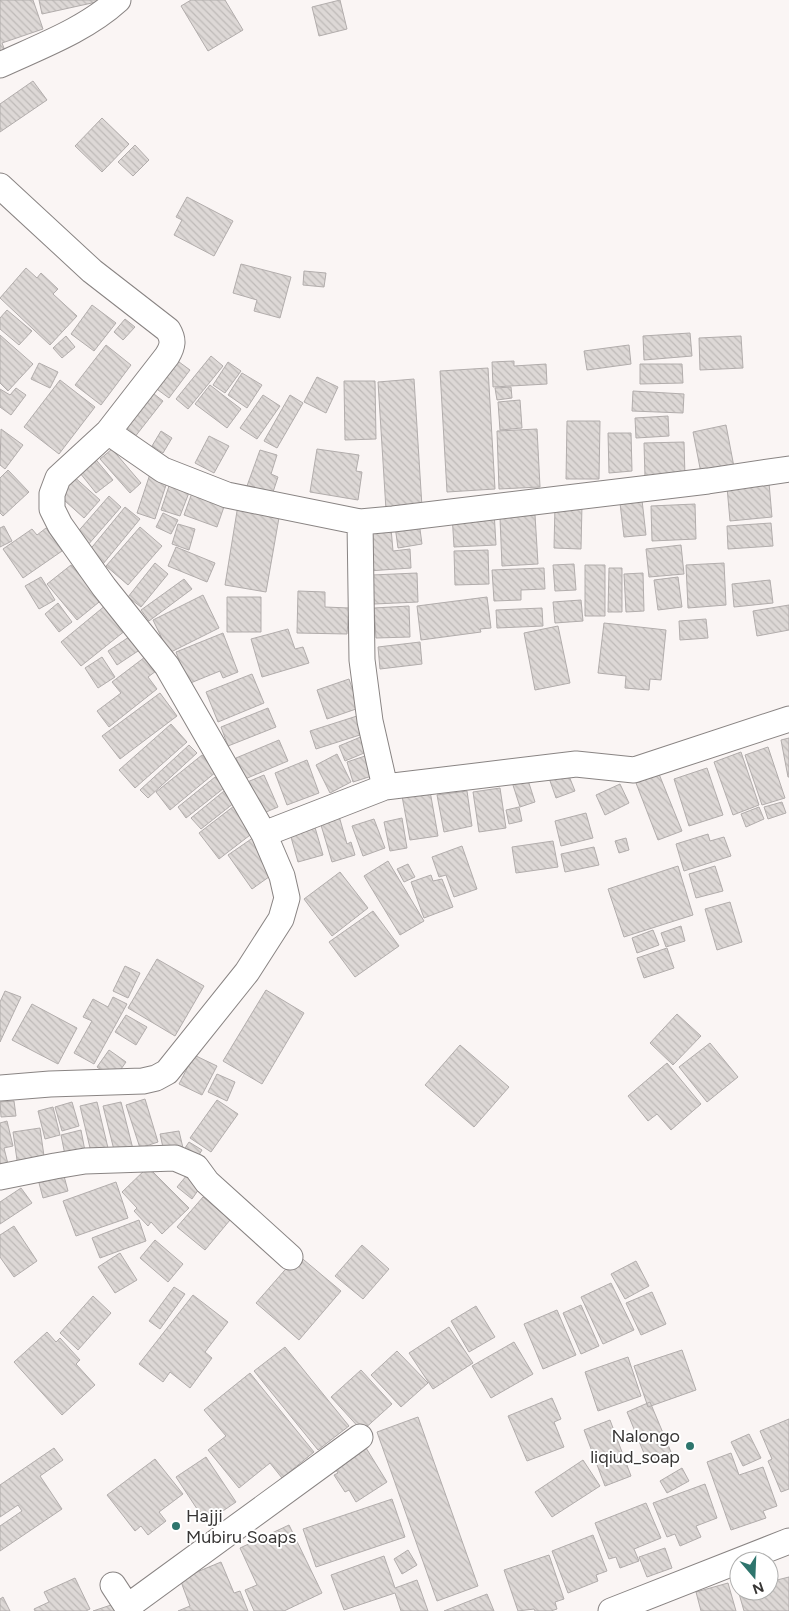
<svg xmlns="http://www.w3.org/2000/svg" width="789" height="1611" viewBox="0 0 789 1611" font-family="Figtree,sans-serif">
  <style>
    .building { fill: url(#building-back-hatch); stroke: #b2adac }
    .lines { fill: none; stroke-linecap: round; stroke-linejoin: round }
    .minor-casing { stroke: #898483; stroke-width: 27 }
    .minor { stroke: #fff; stroke-width: 25 }
    .poi-dot { fill: #2e756d; stroke: #fff; stroke-width: 2 }
    .labels { text-anchor: middle; dominant-baseline: central; stroke-width: 4; stroke-linejoin: round; paint-order: stroke }
    .poi-label { font-size: 18px; fill: #383635; stroke: #fff; text-anchor: end }
  </style>
  <defs>
    <pattern id="building-back-hatch" width="6" height="6" patternUnits="userSpaceOnUse" patternTransform="scale(1.25)"><rect width="6" height="6" fill="#ddd8d6"/><path d="M-1 5l2 2M0 0l6 6M5-1l2 2" fill="none" stroke="#bebab8"/></pattern>
  </defs>
  <rect width="100%" height="100%" fill="#faf5f4"/>
  <path class="building" d="M0 0H33L43 29 2 43 7 56 0 58Z
    M39 0H100L101 1 42 14Z
    M191 0H225L243 30 208 51 181 6Z
    M340 0 347 29 319 36 312 7Z
    M33 81 47 100 0 132V104Z
    M102 118 129 144 102 172 75 146Z
    M135 145 149 160 133 176 118 162Z
    M187 197 233 221 214 256 174 235 182 220 176 217Z
    M241 264 291 277 280 318 254 311 257 300 233 293Z
    M26 268 37 278 41 273 58 289 53 294 77 316 50 345 0 298Z
    M304 271 326 273 324 287 303 285Z
    M92 305 116 323 94 351 71 334Z
    M7 310 32 331 19 345 0 329V318Z
    M125 319 135 327 123 340 114 332Z
    M690 333 692 356 644 360 643 336Z
    M0 335 33 364 8 391 0 383Z
    M66 336 75 347 62 358 53 348Z
    M741 336 743 368 700 370 699 338Z
    M106 345 131 365 101 405 75 385Z
    M629 345 631 364 587 370 584 351Z
    M211 356 223 366 188 409 176 399Z
    M175 359 190 370 169 398 154 387Z
    M514 361V366L546 364 547 384 493 387 492 362Z
    M228 362 241 371 225 393 213 385Z
    M39 363 58 372 50 388 31 379Z
    M640 364H682L683 383 640 384Z
    M488 368 495 489 447 492 440 371Z
    M242 373 262 385 247 408 228 395Z
    M317 377 338 387 326 413 304 402Z
    M414 379 422 507 386 510 378 382Z
    M60 380 95 407 59 454 24 427Z
    M344 381H375L376 439 345 440Z
    M210 385 241 409 227 428 195 404Z
    M511 387 512 398 497 400 495 388Z
    M16 388 26 395 11 415 0 407V389L10 395Z
    M149 390 163 401 134 438 120 427Z
    M633 391 684 394 683 413 632 411Z
    M263 395 280 406 257 439 240 428Z
    M290 395 303 403 277 448 264 441Z
    M520 400 522 428 500 430 498 402Z
    M668 416 669 436 636 438 635 418Z
    M567 421H600L599 479H566Z
    M726 425 734 467 701 473 693 432Z
    M1 429 23 445 5 469 0 465Z
    M537 429 540 487 499 489 497 431Z
    M161 431 172 438 163 453 152 446Z
    M608 433H631L632 471 609 473Z
    M209 436 229 446 214 473 195 463Z
    M684 442 685 477H645L644 443Z
    M112 449 141 483 130 493 100 459Z
    M317 449 359 455 356 471 362 472 358 500 310 492Z
    M260 450 277 455 271 474 278 477 272 495 247 486Z
    M92 455 113 480 96 493 76 468Z
    M8 470 29 492 3 516 0 513V478Z
    M71 474 100 500 84 518 55 492Z
    M150 474 168 479 155 519 137 513Z
    M170 483 190 490 180 516 161 510Z
    M769 483 772 517 730 521 727 487Z
    M193 490 226 501 217 527 184 515Z
    M109 496 121 507 87 546 75 535Z
    M642 500 646 535 624 537 620 503Z
    M695 504 696 539 652 541 651 506Z
    M238 505 280 512 266 592 225 585Z
    M555 505H582L581 549 554 548Z
    M125 507 140 519 103 564 88 552Z
    M494 511 496 545 454 547 452 514Z
    M163 513 178 520 171 534 156 527Z
    M535 515 538 564 502 566 500 518Z
    M419 522 422 544 398 548 395 526Z
    M771 523 773 546 728 549 727 526Z
    M178 524 195 529 189 550 172 544Z
    M4 526 12 541 0 547V528Z
    M140 527 162 546 128 585 106 566Z
    M46 528 62 551 23 578 3 549 32 529 37 535Z
    M391 528 393 551 410 549 411 568 368 571 365 530Z
    M681 545 684 574 649 577 646 549Z
    M176 547 215 563 207 582 168 566Z
    M488 550 489 584 455 585 454 551Z
    M155 563 168 574 141 607 128 597Z
    M724 563 726 605 688 608 686 565Z
    M574 564 576 590 555 591 553 565Z
    M71 565 82 578 85 576 104 598 77 620 47 584Z
    M585 565H605V616H585Z
    M544 568 545 589 521 590V600L494 601 492 570Z
    M609 568H622V612H608Z
    M417 573 418 602 374 604 372 575Z
    M643 573 644 611 626 612 624 574Z
    M41 577 55 600 39 609 25 586Z
    M678 577 682 607 658 610 654 580Z
    M184 579 192 589 149 621 141 610Z
    M770 580 773 603 734 607 732 584Z
    M298 591 325 592V607L349 608 347 634 297 633Z
    M203 595 219 628 169 653 153 620Z
    M227 597H261V632H227Z
    M487 597 491 628 480 629 481 632 421 640 417 606Z
    M581 600 583 621 555 623 553 602Z
    M58 603 72 622 59 632 45 614Z
    M106 605 126 630 81 666 61 642Z
    M789 605V630L757 636 753 611Z
    M409 606 410 637 376 638 374 608Z
    M542 608 543 626 497 628 496 610Z
    M706 619 708 638 680 640 679 621Z
    M604 623 666 630 661 680 650 679 649 690 625 688 626 676 598 673Z
    M558 626 570 683 535 690 524 633Z
    M288 629 295 649 303 647 309 663 262 677 251 639Z
    M223 633 238 672 223 678 220 671 188 684 176 652Z
    M132 635 141 649 117 665 108 651Z
    M420 642 422 664 380 669 378 647Z
    M102 657 115 677 98 688 85 668Z
    M145 657 156 671 148 677 157 689 109 727 97 711 121 693 112 682Z
    M252 674 264 703 218 722 206 692Z
    M349 679 359 708 327 719 317 690Z
    M160 693 177 716 120 759 102 736Z
    M268 708 276 727 228 746 221 727Z
    M357 716 363 734 316 749 310 731Z
    M171 724 187 742 135 788 119 770Z
    M363 736 369 751 345 761 339 746Z
    M789 738V777H788L781 740Z
    M279 740 288 761 245 779 236 758Z
    M189 745 197 753 148 798 140 790Z
    M768 747 785 798 762 805 745 755Z
    M741 752 759 805 733 815 714 762Z
    M337 754 351 782 330 793 316 765Z
    M202 755 216 772 170 810 156 792Z
    M368 755 375 775 353 782 347 762Z
    M307 760 319 793 287 805 275 773Z
    M707 768 723 815 689 826 674 779Z
    M567 771 575 791 556 798 549 778Z
    M659 774 682 831 658 840 636 783Z
    M264 775 278 807 259 815 245 783Z
    M215 777 224 788 186 818 178 807Z
    M527 777 535 802 520 807 512 782Z
    M620 784 629 803 605 815 596 795Z
    M500 788 506 828 479 832 473 792Z
    M224 791 234 803 201 829 191 818Z
    M430 791 438 836 410 840 402 796Z
    M467 791 472 826 444 832 437 795Z
    M782 802 786 813 768 819 764 807Z
    M234 806 254 832 219 859 199 833Z
    M519 807 522 821 509 824 506 810Z
    M759 807 764 819 746 827 741 814Z
    M337 809 347 844 351 842 355 855 332 862 318 815Z
    M586 813 593 838 561 846 555 821Z
    M402 818 407 848 390 851 384 822Z
    M374 819 385 848 363 856 352 826Z
    M314 824 323 855 298 862 289 830Z
    M708 834 710 841 724 837 731 856 684 871 676 844Z
    M257 835 273 874 252 889 228 855Z
    M626 838 629 850 619 853 615 841Z
    M553 841 558 867 516 873 512 847Z
    M462 846 477 889 454 897 446 875 439 877 432 857Z
    M594 847 599 865 565 872 561 854Z
    M388 861 424 921 400 935 364 876Z
    M408 864 415 877 404 882 397 869Z
    M678 866 693 915 624 937 608 889Z
    M715 866 723 891 696 898 689 874Z
    M340 872 368 908 332 936 304 899Z
    M431 875 433 881 442 879 453 907 424 918 411 882Z
    M730 902 742 942 717 950 705 909Z
    M373 911 399 946 355 977 329 942Z
    M681 926 685 941 666 947 661 933Z
    M653 930 659 945 637 953 632 938Z
    M667 948 674 968 644 978 637 958Z
    M157 959 204 986 175 1036 128 1008Z
    M125 966 140 973 128 998 113 991Z
    M266 990 304 1013 262 1084 223 1061Z
    M5 991 21 997 0 1042V1002Z
    M113 997 127 1004 94 1064 74 1053 92 1021 83 1017 93 999 108 1007Z
    M32 1004 77 1028 58 1064 12 1040Z
    M677 1014 701 1036 673 1065 650 1043Z
    M126 1015 147 1027 136 1045 115 1032Z
    M710 1043 738 1077 707 1102 679 1067Z
    M460 1045 509 1087 474 1127 425 1085Z
    M109 1050 126 1062 114 1079 97 1067Z
    M194 1055 217 1066 202 1095 179 1084Z
    M667 1063 701 1104 671 1130 657 1114 648 1121 628 1096Z
    M217 1074 235 1082 227 1101 208 1092Z
    M145 1099 158 1142 140 1148 126 1105Z
    M217 1100 238 1114 211 1152 190 1138Z
    M14 1101 16 1116 1 1117 0 1102Z
    M72 1102 79 1126 62 1131 55 1107Z
    M97 1102 108 1148 91 1152 80 1106Z
    M121 1102 133 1149 115 1154 103 1106Z
    M53 1107 60 1135 45 1139 38 1111Z
    M7 1121 13 1146 4 1148 8 1164 0 1166V1123Z
    M40 1128 45 1163 18 1167 13 1132Z
    M81 1130 85 1151 65 1155 61 1135Z
    M179 1131 183 1148 164 1152 160 1134Z
    M189 1142 202 1150 196 1160 183 1151Z
    M148 1167 189 1208 162 1234 151 1222 148 1226 134 1211 137 1208 122 1192Z
    M187 1175 201 1186 192 1199 177 1187Z
    M64 1176 68 1191 43 1198 39 1183Z
    M116 1182 128 1218 76 1236 63 1201Z
    M21 1188 32 1203 0 1224V1202Z
    M203 1197 230 1220 205 1250 177 1227Z
    M139 1220 146 1241 100 1258 92 1238Z
    M14 1226 37 1261 14 1277 0 1257V1235Z
    M155 1240 183 1264 168 1282 140 1258Z
    M362 1245 389 1269 363 1299 335 1276Z
    M120 1253 137 1280 115 1293 98 1267Z
    M298 1255 341 1291 299 1340 256 1303Z
    M636 1261 649 1286 625 1299 611 1274Z
    M611 1283 634 1330 603 1344 581 1297Z
    M174 1287 185 1294 160 1329 149 1321Z
    M652 1292 666 1324 641 1335 626 1303Z
    M193 1295 228 1322 205 1352 212 1358 190 1388 170 1372 163 1382 139 1364Z
    M93 1296 111 1313 78 1350 60 1333Z
    M581 1305 599 1346 581 1354 563 1313Z
    M476 1306 495 1337 469 1352 451 1321Z
    M557 1310 576 1355 543 1369 524 1324Z
    M449 1327 473 1363 433 1389 409 1353Z
    M47 1332 56 1342 60 1338 80 1360 76 1364 95 1385 62 1415 14 1362Z
    M514 1342 533 1374 491 1398 472 1366Z
    M285 1347 349 1426 318 1450 254 1371Z
    M682 1350 696 1390 648 1407 634 1366Z
    M397 1351 428 1383 401 1407 371 1375Z
    M628 1357 641 1396 598 1411 585 1372Z
    M361 1370 392 1404 362 1431 331 1397Z
    M250 1373 314 1452 282 1478 270 1463 239 1488 208 1450 226 1436 204 1410Z
    M552 1398 561 1419 554 1422 564 1447 527 1461 508 1416Z
    M650 1402 671 1452 648 1463 627 1412Z
    M418 1417 478 1586 437 1601 377 1432Z
    M789 1419V1489L781 1492 768 1461 772 1459 760 1431Z
    M610 1420 631 1476 605 1486 584 1430Z
    M749 1434 761 1458 743 1466 731 1442Z
    M363 1443 387 1482 356 1502 349 1490 345 1492 334 1475 338 1473 331 1463Z
    M54 1448 63 1460 40 1476 62 1509 0 1551V1526L22 1511 18 1505 0 1517V1485Z
    M731 1453 739 1475 763 1467 777 1506 763 1511 766 1518 731 1530 707 1462Z
    M206 1457 236 1502 214 1517 210 1513 203 1518 176 1477Z
    M155 1459 183 1494 159 1512 166 1521 148 1535 141 1526 135 1531 107 1495Z
    M583 1460 600 1486 552 1517 535 1492Z
    M682 1468 689 1481 667 1493 660 1481Z
    M705 1484 717 1518 696 1526 701 1537 680 1546 675 1534 667 1537 653 1503Z
    M392 1499 405 1537 316 1567 303 1529Z
    M646 1503 661 1538 634 1549 639 1561 620 1568 616 1557 609 1559 595 1523Z
    M289 1525 322 1593 284 1611H254L245 1590 257 1585 240 1548Z
    M593 1535 607 1571 596 1575 598 1581 568 1593 552 1551Z
    M665 1548 672 1568 647 1577 639 1557Z
    M408 1550 417 1565 402 1574 394 1559Z
    M549 1555 564 1599 555 1602 557 1609 551 1611H535L534 1609 518 1611 504 1570Z
    M384 1556 395 1588 417 1580 428 1611H401L395 1593 344 1610 331 1575Z
    M221 1562 234 1593 240 1591 248 1611H178L190 1606 180 1579Z
    M789 1577V1611H744L738 1590 739 1591H769V1582Z
    M75 1578 90 1609 86 1611H35L34 1609 49 1602 44 1592Z
    M728 1583 736 1611H701L696 1592Z
    M487 1594 494 1611H444Z
    M3 1597 10 1611H0V1599Z
    M114 1604 117 1611H93Z"/>
  <g class="lines">
    <defs>
      <path id="minor" d="M0 65C41 46 85 30 118 0
        M0 186 92 271 168 330C174 340 173 346 167 356L108 432 58 478 52 494V509L60 525 104 587 167 666 264 834 282 876 287 898 281 919 247 972 167 1072 156 1078 143 1081 50 1084 0 1088
        M108 432 163 470 227 495 360 522 393 519 708 481 789 469
        M360 522 362 660 370 721 385 787
        M264 834 385 787 576 764 634 770 789 719
        M0 1177 55 1166 85 1161 175 1158 196 1167 207 1182 290 1257
        M113 1585 130 1611
        M127 1607 360 1437
        M611 1611 789 1541"/>
    </defs>
    <use href="#minor" class="minor-casing"/>
    <use href="#minor" class="minor"/>
  </g>
  <g class="poi-dot">
    <circle cx="690" cy="1446" r="5"/>
    <circle cx="176" cy="1526" r="5"/>
  </g>
  <g class="labels">
    <g class="poi-label">
      <text x="680" y="1436">Nalongo<tspan x="680" dy="21">liqiud_soap</tspan></text>
      <text x="186" y="1516" text-anchor="start">Hajji<tspan x="186" dy="21">Mubiru Soaps</tspan></text>
    </g>
  </g>
  <g transform="translate(754 1576) rotate(161)"><circle r="24" fill="#ffffff" stroke="#afafae"/>
  <path d="M0-4L9 19L0 12L-9 19Z" fill="#2e756d"/>
  <text y="-8" font-size="14" font-weight="bold" text-anchor="middle" fill="#383635">N</text>
  </g>
</svg>
